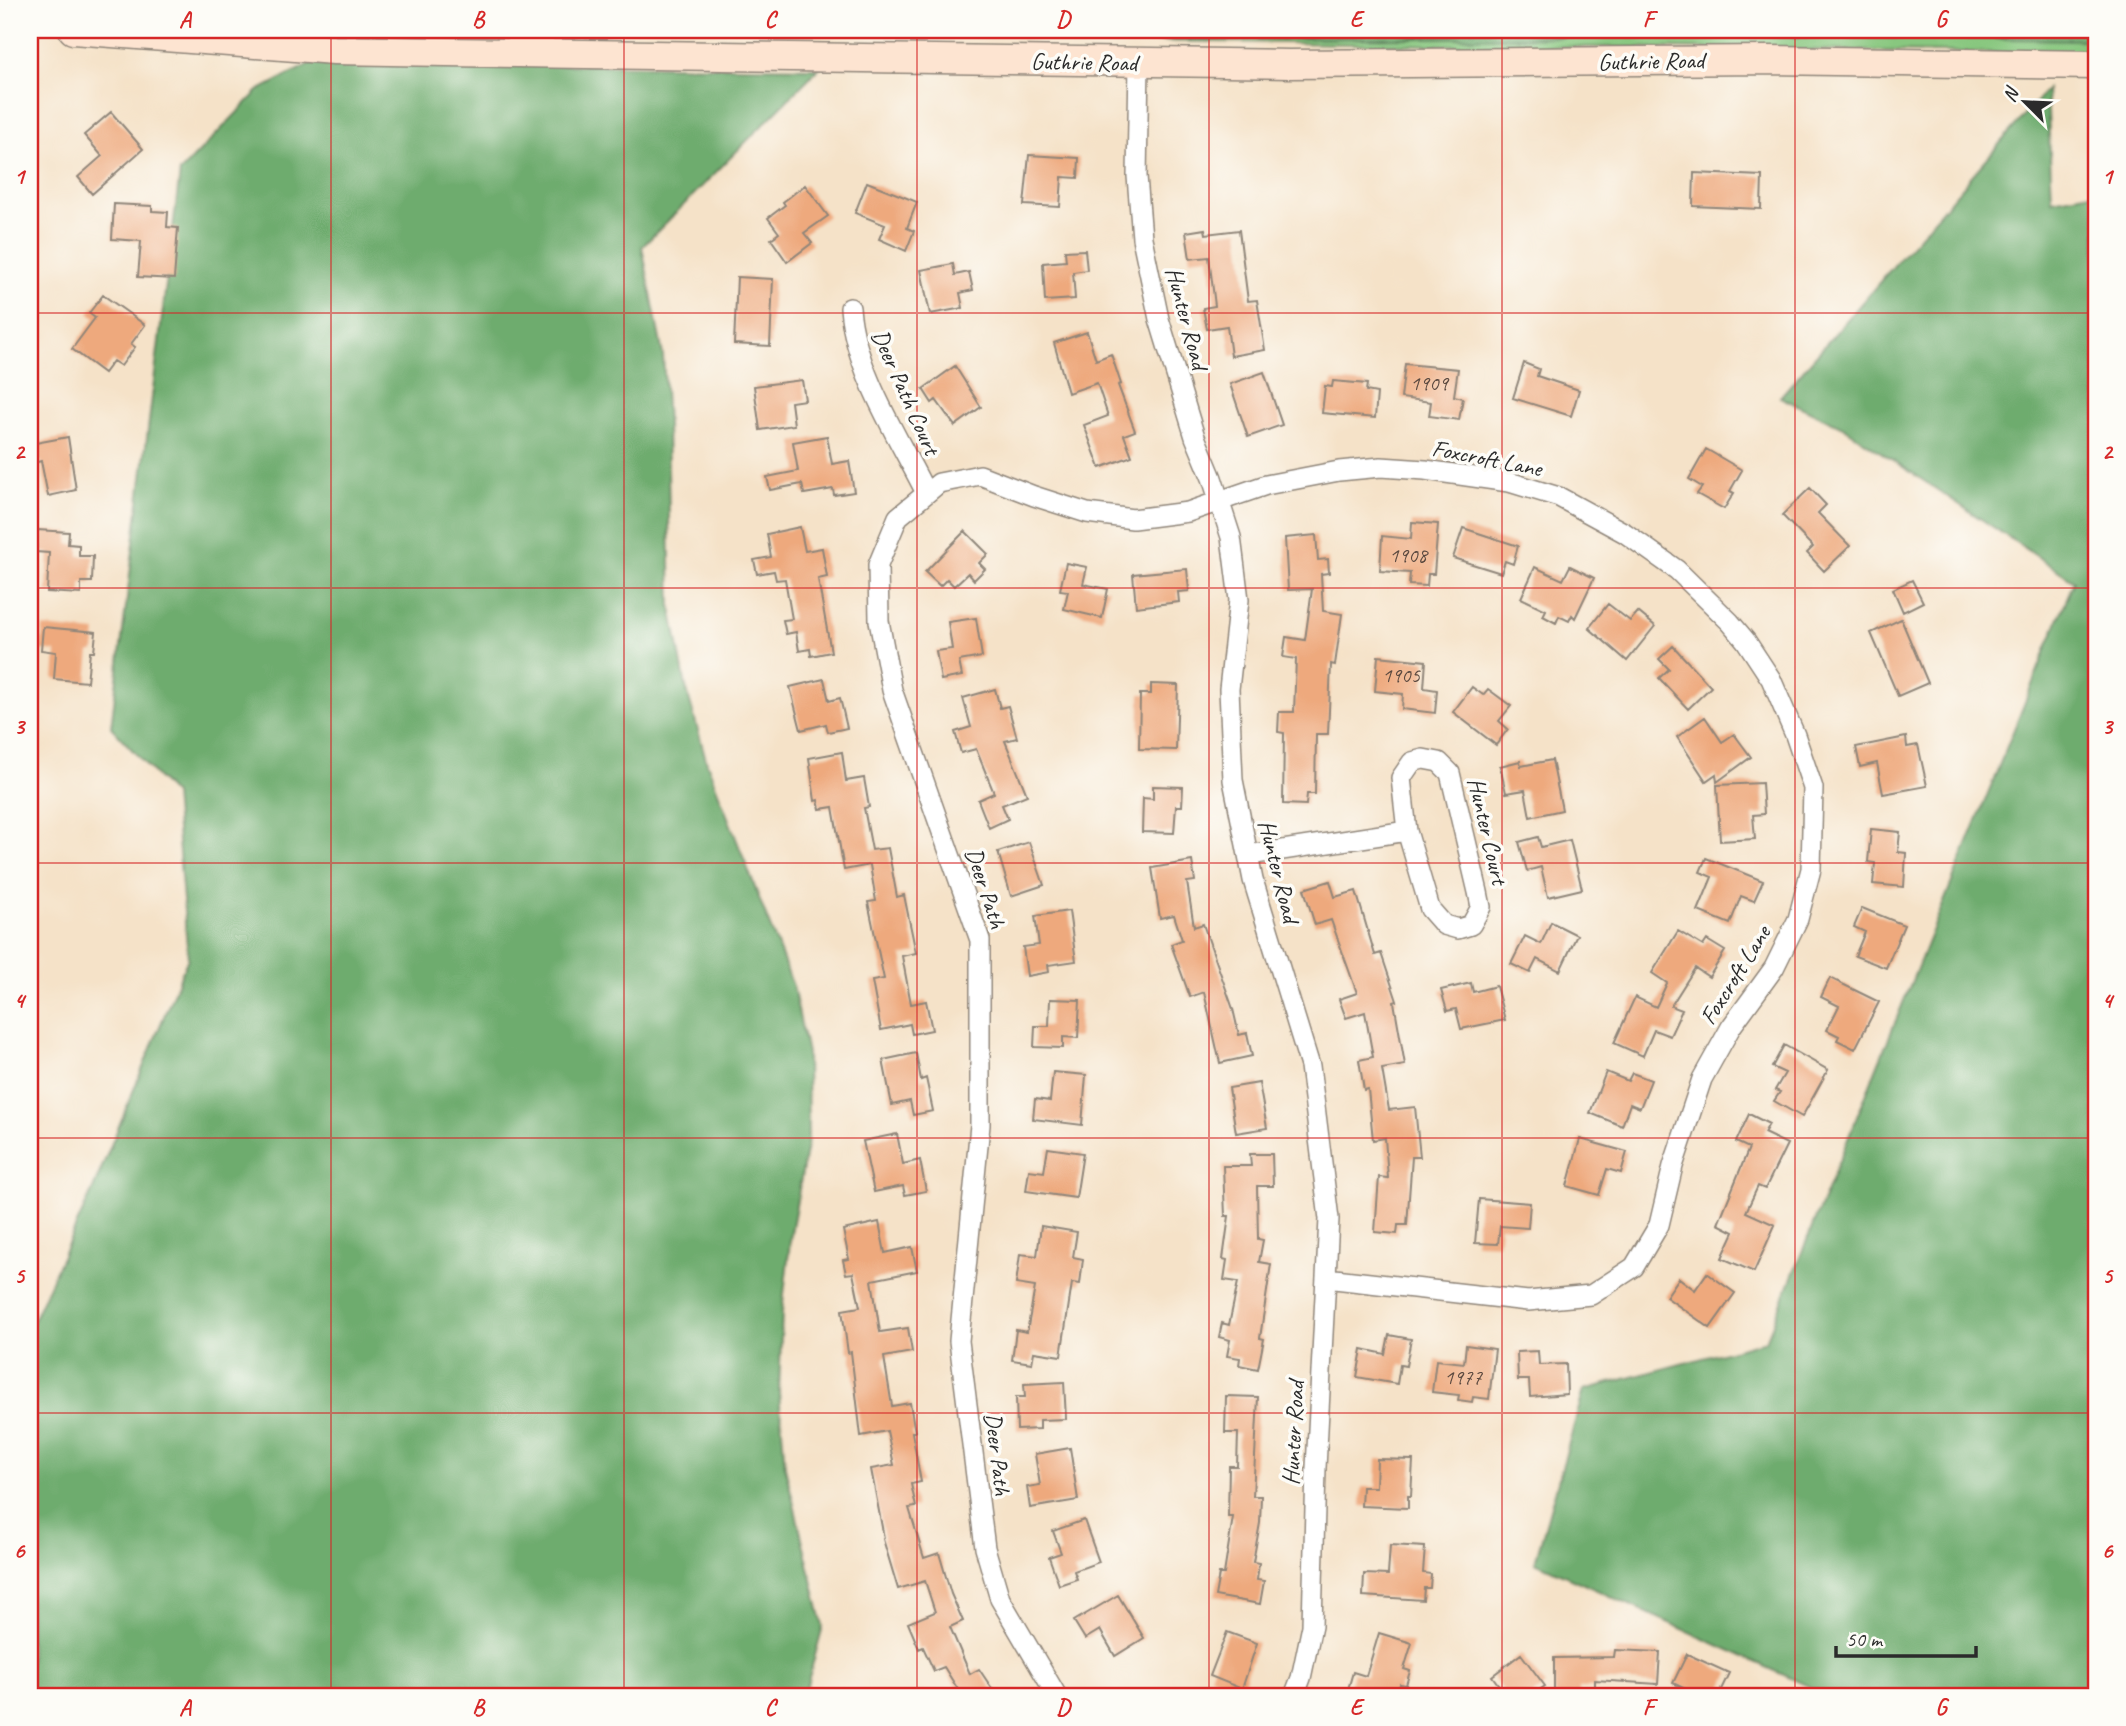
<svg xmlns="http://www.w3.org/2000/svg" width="2126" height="1726" viewBox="0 0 2126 1726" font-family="Caveat,sans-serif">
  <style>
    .green { fill: #88c77f; stroke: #5a7955; stroke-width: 2 }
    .forest { fill: #6eac6e; stroke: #4c6c4c; stroke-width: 2 }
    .building { fill: #eea97d }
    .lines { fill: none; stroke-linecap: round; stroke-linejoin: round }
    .street-casing { stroke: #90867a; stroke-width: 22 }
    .secondary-casing { stroke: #90867a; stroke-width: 31 }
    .street { stroke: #fff; stroke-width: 19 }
    .secondary { stroke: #fde4d1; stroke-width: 28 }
    .grid { fill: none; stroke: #d62828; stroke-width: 2; stroke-opacity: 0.55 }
    .labels { text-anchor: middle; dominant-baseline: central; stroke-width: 7; stroke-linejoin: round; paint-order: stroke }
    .number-label { font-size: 21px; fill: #5c4a40 }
    .street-label { font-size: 24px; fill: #2b2b2b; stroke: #fdfcf7 }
    .neatline { fill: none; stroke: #d62828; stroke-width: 2.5 }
    .grid-label { font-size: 23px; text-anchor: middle; font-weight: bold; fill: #d62828 }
  </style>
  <rect width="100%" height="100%" fill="#fdfcf7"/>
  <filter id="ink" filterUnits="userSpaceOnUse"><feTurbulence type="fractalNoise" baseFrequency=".0143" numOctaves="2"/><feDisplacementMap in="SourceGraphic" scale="14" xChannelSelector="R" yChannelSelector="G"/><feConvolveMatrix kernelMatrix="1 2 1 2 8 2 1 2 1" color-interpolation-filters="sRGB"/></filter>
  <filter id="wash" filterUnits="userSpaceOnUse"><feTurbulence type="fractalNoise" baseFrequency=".00686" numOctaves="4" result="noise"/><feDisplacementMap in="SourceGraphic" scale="28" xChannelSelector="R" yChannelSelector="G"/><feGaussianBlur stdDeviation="1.57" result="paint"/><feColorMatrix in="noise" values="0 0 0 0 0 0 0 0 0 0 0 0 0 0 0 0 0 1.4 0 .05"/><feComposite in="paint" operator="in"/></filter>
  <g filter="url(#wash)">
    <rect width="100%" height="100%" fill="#f5e2c8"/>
    <path class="green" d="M1044 30H2096V54L1065 40Z"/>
    <path class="forest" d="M1044 30H2096V40L1740 36 1065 40Z
      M313 62 819 68 642 247 663 355 667 424 671 607 686 687 707 763 793 986 807 1053 808 1140 791 1233 782 1312 779 1392 785 1467 823 1626 804 1696H30V1327L93 1189 188 958 174 795 111 727 180 172 258 91Z
      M2047 89 2052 200 2096 192V1696H1830L1535 1562 1584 1390 1766 1341 2074 581 1843 427 1780 397Z"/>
    <g id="blocks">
      <path class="building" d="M111 112 143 149 92 194 78 177 102 156 84 135Z
        M1029 155 1079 158 1078 178 1062 177 1060 207 1024 205Z
        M1694 173 1762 176 1761 209 1693 206Z
        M867 182 917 202 907 228 914 231 906 251 879 239 885 225 855 213Z
        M805 185 828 216 804 233 812 243 787 262 771 239 779 233 768 218 785 205 783 202Z
        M114 204 152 206V211L168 212 167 227 178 228 174 279 138 277 141 241 112 239Z
        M1205 229 1206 234 1239 230 1248 301 1257 300 1265 350 1231 356 1227 326 1207 329 1203 308 1215 306 1209 257 1190 259 1186 232Z
        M1085 250 1087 270 1073 272 1075 299 1045 301 1043 263 1066 261 1065 251Z
        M953 264 955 275 969 272 973 290 960 293 963 308 930 314 921 270Z
        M737 277 773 279 770 346 734 344Z
        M103 295 145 325 131 344 135 347 121 366 113 361 104 373 72 349 95 318 89 313Z
        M1087 332 1096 360 1111 354 1121 384 1118 385 1135 431 1124 435 1132 456 1100 468 1084 425 1108 416 1097 383 1068 393 1054 343Z
        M1524 363 1539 369 1537 376 1579 390 1571 416 1513 398Z
        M1405 364 1458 369 1454 396 1463 398 1459 420 1429 416 1431 402 1401 398Z
        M955 366 981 407 955 426 936 400 932 403 923 389Z
        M1264 372 1282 425 1248 437 1230 384Z
        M802 380 805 400 791 402 794 425 760 430 754 386Z
        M1333 381 1367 384 1366 391 1377 393 1375 418 1322 413 1325 386 1332 387Z
        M827 436 832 464 849 461 854 492 834 495 833 489 804 494 802 484 770 490 767 477 798 471 793 442Z
        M68 437 76 490 48 496 41 461 30 464V444Z
        M1706 449 1742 470 1730 491 1734 493 1724 509 1697 494 1702 487 1689 479Z
        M1810 488 1826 505 1818 513 1850 546 1824 571 1807 553 1813 547 1782 515Z
        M1412 522 1438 524 1434 574H1428L1427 586 1409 585 1410 573 1380 571 1382 536 1411 539Z
        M800 527 805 551 822 548 827 577 818 579 831 652 811 656 810 649 799 651 796 632 786 634 783 620 792 619 785 579 776 580 774 571 757 574 754 560 771 557 767 534Z
        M1463 528 1518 546 1513 564 1505 561 1501 573 1453 558Z
        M37 530 69 532 68 544 79 545V556H93L92 582H81V594L47 592 49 553 36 552Z
        M965 531 988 554 979 563 985 569 974 580 968 573 954 586 947 579 940 586 925 572Z
        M1316 535 1318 560 1328 559 1329 573 1321 574 1323 611 1342 614 1335 665 1331 664 1328 734H1316L1315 794H1307L1306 805 1283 804 1284 733 1278 732 1279 712H1294L1296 659 1283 657 1286 637 1305 640 1312 589 1288 590 1285 538Z
        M1066 563 1087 567 1083 584 1108 589 1102 618 1064 609 1068 591 1060 590Z
        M1570 566 1594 578 1575 618 1572 615 1569 621 1559 616 1556 623 1543 616 1546 610 1521 598 1535 567 1563 580Z
        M1187 569 1189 591 1178 592 1179 602 1136 607 1133 574Z
        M1912 580 1923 602 1903 612 1893 589Z
        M1608 604 1630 621 1638 612 1655 626 1627 661 1589 628Z
        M976 618 982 657 959 661 962 676 941 680 936 651 952 649 948 622Z
        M1901 619 1928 683 1898 696 1871 633Z
        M43 627 96 632 94 652H90L87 682 54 679 56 652 41 650Z
        M1673 646 1711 687 1688 709 1659 678 1669 669 1659 659Z
        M1378 656 1426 661 1424 688 1437 690 1435 713 1402 709 1403 694 1375 691Z
        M824 679 829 701 840 698 847 728 828 732 826 724 801 730 790 687Z
        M1151 684 1178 685 1176 750 1139 749 1140 694H1151Z
        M1472 687 1483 695 1488 689 1511 706 1499 721 1508 729 1496 745 1453 712Z
        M995 689 1000 708 1008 706 1017 738 1005 741 1027 795 1002 805 1008 819 989 828 978 800 994 793 976 749 961 753 955 732 971 727 963 698Z
        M1705 717 1722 742 1734 734 1751 757 1717 782 1716 774 1706 781 1677 737Z
        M1906 737 1907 747 1918 745 1927 786 1883 794 1877 763 1860 767 1856 747Z
        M842 752 846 781 864 778 869 807 864 808 872 850 888 848 897 897 904 895 916 953 902 956 911 1004 926 1001 932 1030 912 1034 910 1024 881 1030 872 981 884 979 868 902 876 901 870 865 844 870 833 807 820 809 818 800 815 801 809 758Z
        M1552 760 1562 810 1530 817 1525 790 1506 793 1500 766 1520 761 1521 766Z
        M1762 783 1764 814 1753 815 1755 839 1720 841 1717 785Z
        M1153 786 1183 787 1182 806H1176L1174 833 1142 832 1143 798 1153 799Z
        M1871 829 1900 832 1898 852 1906 853 1904 887 1873 884 1875 863 1868 862Z
        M1538 837 1541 847 1570 840 1582 889 1548 897 1541 867 1527 871 1519 842Z
        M1029 842 1044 885 1011 896 998 852Z
        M1706 858 1763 881 1754 901 1741 896 1730 924 1698 911 1712 877 1700 872Z
        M1192 861 1195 881 1187 882 1194 927 1203 924 1233 1009 1239 1035 1247 1033 1252 1056 1220 1063 1204 992 1190 997 1171 944 1182 940 1174 915 1160 918 1152 868Z
        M1330 881 1335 897 1356 891 1375 955 1381 953 1397 1001 1394 1002 1405 1065 1382 1069 1389 1110 1415 1107 1420 1157H1412L1407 1225H1398L1397 1234 1375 1232 1379 1177 1388 1178 1385 1138 1373 1140 1368 1089 1364 1090 1359 1060 1373 1057 1365 1012 1346 1018 1339 999 1357 993 1331 920 1315 925 1304 889Z
        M1862 908 1904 925 1886 968 1855 956 1865 932 1854 927Z
        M1069 911 1076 961 1048 965 1049 972 1027 976 1023 947 1039 945 1035 916Z
        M1551 922 1577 935 1560 971 1537 959 1530 973 1511 964 1525 936 1541 944Z
        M1678 931 1703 946 1707 940 1725 951 1709 977 1695 968 1671 1006 1682 1010 1670 1036 1654 1030 1643 1056 1614 1043 1635 997 1656 1007 1667 983 1652 973Z
        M1830 978 1879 1002 1855 1049 1837 1040 1839 1036 1827 1030 1839 1006 1821 997Z
        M1471 983 1473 992 1496 986 1505 1020 1461 1029 1456 1009 1447 1011 1441 990Z
        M1050 999 1080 1000 1078 1038 1063 1037V1048L1034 1047 1035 1026H1049Z
        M1784 1045 1828 1070 1802 1117 1774 1101 1780 1092 1775 1090 1785 1073 1772 1067Z
        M916 1053 921 1080 926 1078 933 1111 913 1115 910 1101 892 1105 883 1060Z
        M1053 1072 1086 1075 1082 1125 1033 1119 1035 1099 1050 1101Z
        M1606 1072 1628 1081 1632 1073 1651 1080 1640 1108 1630 1104 1622 1126 1590 1113Z
        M1259 1083 1267 1128 1236 1133 1229 1088Z
        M1749 1114 1769 1124 1764 1133 1787 1144 1765 1189 1758 1186 1746 1212 1775 1225 1754 1272 1722 1258 1734 1232 1718 1224 1749 1148 1736 1142Z
        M897 1134 903 1164 920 1160 926 1191 905 1195 903 1186 874 1192 863 1141Z
        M1580 1139 1627 1152 1621 1173 1607 1169 1599 1195 1567 1186Z
        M1048 1148 1083 1153 1076 1198 1026 1191 1029 1170 1044 1172Z
        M1250 1154H1272L1273 1186H1257L1258 1239 1263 1240 1259 1262 1271 1264 1260 1338 1264 1339 1258 1369 1239 1365 1240 1358 1227 1356 1230 1340 1219 1337 1222 1323 1229 1325 1238 1282 1224 1280 1227 1260 1223 1259 1229 1216H1225L1223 1166H1251Z
        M1479 1199 1530 1203 1528 1228 1500 1226 1498 1244 1475 1243Z
        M879 1222 885 1253 912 1247 917 1271 872 1280 880 1332 908 1328 912 1352 884 1357 892 1406 910 1403 915 1432H912L921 1482 911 1484 916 1507 909 1508 924 1558 939 1553 951 1594 963 1621 950 1627 970 1674 979 1669 997 1696H962L944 1667 934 1671 923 1647 919 1649 908 1623 935 1612 925 1581 898 1589 883 1539 884 1538 871 1469 894 1465 887 1431 861 1436 851 1352 848 1353 842 1310 860 1307 853 1273 846 1274 843 1260 849 1259 843 1230Z
        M1041 1226 1077 1232 1073 1257 1083 1259 1080 1284 1072 1283 1061 1356 1034 1352 1032 1363 1012 1360 1016 1330 1027 1332 1035 1287 1016 1284 1020 1254 1037 1256Z
        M1707 1273 1735 1293 1710 1328 1666 1297 1679 1278 1695 1290Z
        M1389 1335 1411 1339 1406 1366 1400 1365 1397 1384 1357 1377 1362 1349 1385 1354Z
        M1466 1345 1495 1349 1489 1399 1473 1397 1472 1402 1458 1400 1459 1395 1432 1392 1436 1360 1464 1363Z
        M1538 1351 1539 1365 1566 1364 1567 1394 1530 1397 1529 1380H1518L1517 1352Z
        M1064 1382 1066 1419 1040 1420V1429L1017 1430 1016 1397H1025L1024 1384Z
        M1226 1396 1258 1397 1253 1496H1261L1260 1523 1253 1562 1259 1563 1257 1580 1264 1581 1260 1604 1215 1596 1219 1574H1224L1233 1517H1228L1229 1466H1237L1238 1433H1225Z
        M1070 1448 1078 1500 1030 1508 1027 1487 1040 1485 1035 1454Z
        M1377 1459 1413 1460 1411 1496H1408V1508L1361 1506 1362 1487H1376Z
        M1084 1520 1099 1562 1074 1571 1077 1579 1059 1585 1049 1557 1061 1553 1053 1531Z
        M1390 1545 1425 1547 1423 1573 1431 1574 1430 1588H1424L1423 1600 1363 1596 1364 1574 1388 1575Z
        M1118 1595 1144 1638 1115 1656 1100 1630 1085 1639 1074 1621Z
        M1227 1632 1257 1643 1242 1689 1210 1676Z
        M1379 1633 1412 1643 1404 1669 1410 1671 1406 1685 1400 1684 1397 1696H1346L1353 1672 1366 1676Z
        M1615 1650 1660 1652 1658 1684 1595 1680V1688H1579V1696H1554V1658L1614 1657Z
        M1521 1654 1545 1686 1531 1696H1507L1492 1676Z
        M1687 1654 1729 1673 1718 1696H1700L1673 1683Z"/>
    </g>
  </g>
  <g filter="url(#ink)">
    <use href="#blocks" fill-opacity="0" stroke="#90867a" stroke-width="2"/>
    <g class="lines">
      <defs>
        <path id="street" d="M1139 63 1137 176 1142 238 1159 319 1195 437 1212 478 1231 537 1239 600 1229 689 1233 780 1253 880 1310 1066 1329 1219 1316 1468 1312 1626 1301 1678 1294 1696
          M850 308C855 371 898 437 926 493
          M1423 759 1439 762 1450 773 1478 892 1481 907 1471 925 1458 929 1444 925 1430 909 1407 831 1401 778 1412 762Z
          M1249 855 1407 831
          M1057 1696 1000 1599 985 1548 959 1341 980 1125V940L892 690 879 621 878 565 898 517 939 483 980 475 1034 496 1087 513 1133 519 1188 512 1266 485 1339 471 1381 467 1425 470 1509 482 1559 497 1625 533 1677 570 1730 622 1746 641 1771 679 1795 735 1813 788 1811 869 1798 919 1774 968 1731 1027 1702 1079 1673 1166 1659 1225 1634 1267 1591 1295 1528 1301 1326 1278"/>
        <path id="secondary" d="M73 30 334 50 446 52 1289 64 1767 60 2096 65"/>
      </defs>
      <use href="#street" class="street-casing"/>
      <use href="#secondary" class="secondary-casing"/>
      <use href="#street" class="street"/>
      <use href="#secondary" class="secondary"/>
    </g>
  </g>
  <path class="grid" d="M331 30V1696M624 30V1696M917 30V1696M1209 30V1696M1502 30V1696M1795 30V1696M30 313H2096M30 588H2096M30 863H2096M30 1138H2096M30 1413H2096"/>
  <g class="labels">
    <g class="number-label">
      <text x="1429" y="383">1909</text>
      <text x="1408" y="555">1908</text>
      <text x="1401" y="675">1905</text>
      <text x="1463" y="1377">1977</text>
    </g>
    <g class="street-label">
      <text transform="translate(1651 61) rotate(-1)">Guthrie Road</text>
      <text transform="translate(1084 62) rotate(1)">Guthrie Road</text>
      <text transform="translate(1187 318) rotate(75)">Hunter Road</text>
      <text transform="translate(906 392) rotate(66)">Deer Path Court</text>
      <text transform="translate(1487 458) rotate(11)">Foxcroft Lane</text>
      <text transform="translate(1488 831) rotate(77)">Hunter Court</text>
      <text transform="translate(1279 871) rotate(76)">Hunter Road</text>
      <text transform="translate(986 888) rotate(72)">Deer Path</text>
      <text transform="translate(1735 975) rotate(-58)">Foxcroft Lane</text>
      <text transform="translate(1293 1433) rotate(-87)">Hunter Road</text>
      <text transform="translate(998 1454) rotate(83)">Deer Path</text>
    </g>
  </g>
  <rect width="2126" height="1726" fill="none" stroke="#fdfcf7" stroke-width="77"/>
  <g transform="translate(2025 102) rotate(294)" stroke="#fdfcf7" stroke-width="5" paint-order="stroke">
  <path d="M0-5L12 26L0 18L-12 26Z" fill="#2b2b2b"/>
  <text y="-10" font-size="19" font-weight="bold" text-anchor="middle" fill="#2b2b2b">N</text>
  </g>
  <path d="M1836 1646v10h140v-10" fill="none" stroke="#2b2b2b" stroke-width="3.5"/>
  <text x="1846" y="1646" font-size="21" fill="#2b2b2b" stroke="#fdfcf7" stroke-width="5" paint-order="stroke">50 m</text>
  <rect x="38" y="38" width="2050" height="1650" class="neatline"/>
  <g class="grid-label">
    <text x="185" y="27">A</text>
    <text x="478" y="27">B</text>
    <text x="770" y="27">C</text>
    <text x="1063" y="27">D</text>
    <text x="1356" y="27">E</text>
    <text x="1648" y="27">F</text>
    <text x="1941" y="27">G</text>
    <text x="19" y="184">1</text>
    <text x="2107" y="184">1</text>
    <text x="19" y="459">2</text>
    <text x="2107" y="459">2</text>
    <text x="19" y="734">3</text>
    <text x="2107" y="734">3</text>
    <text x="19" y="1008">4</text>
    <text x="2107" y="1008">4</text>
    <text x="19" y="1283">5</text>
    <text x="2107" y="1283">5</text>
    <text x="19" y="1558">6</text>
    <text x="2107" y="1558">6</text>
    <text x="185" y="1715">A</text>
    <text x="478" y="1715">B</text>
    <text x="770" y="1715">C</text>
    <text x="1063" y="1715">D</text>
    <text x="1356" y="1715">E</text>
    <text x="1648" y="1715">F</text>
    <text x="1941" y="1715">G</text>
  </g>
</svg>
